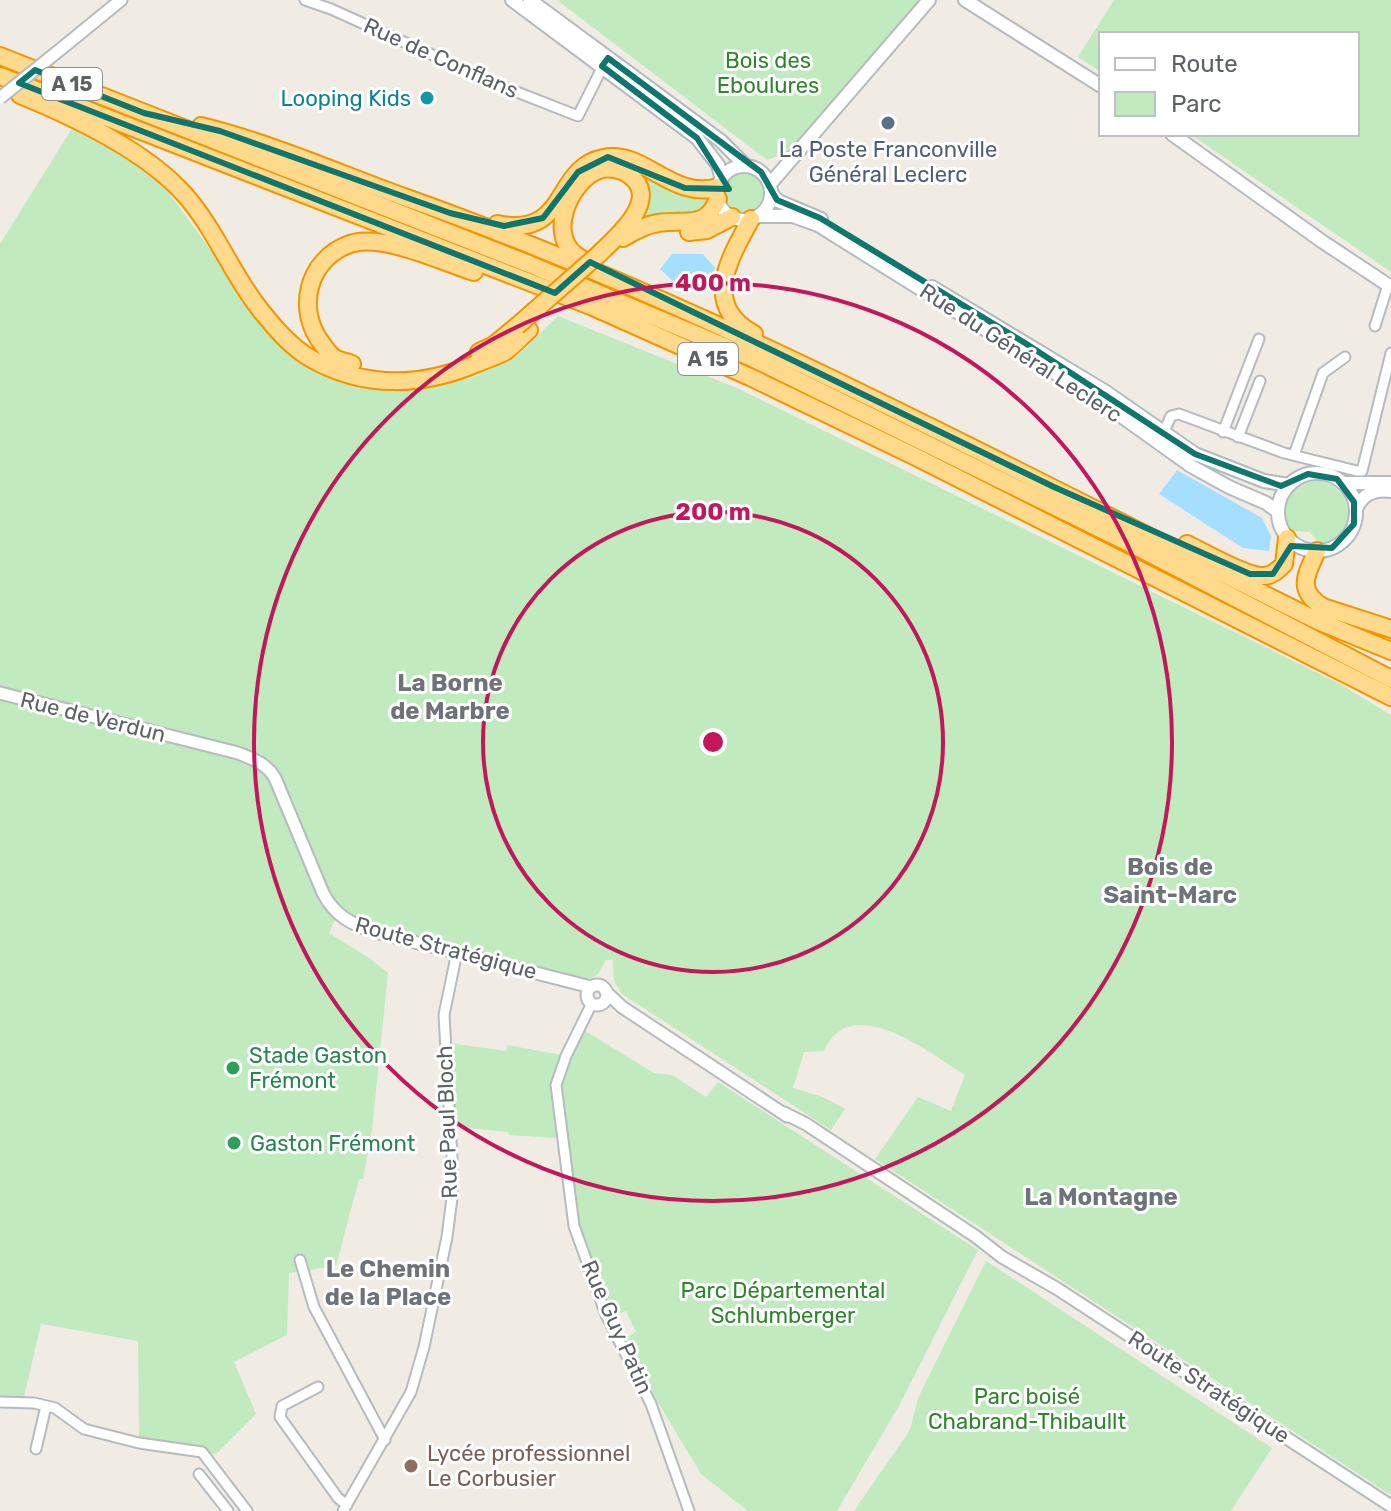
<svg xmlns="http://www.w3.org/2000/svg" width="1391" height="1511" viewBox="0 0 1391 1511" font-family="Rubik,sans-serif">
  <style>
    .green { fill: #c1eabe }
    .water { fill: #a5dfff }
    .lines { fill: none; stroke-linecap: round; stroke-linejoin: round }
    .minor-casing { stroke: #b6bbbf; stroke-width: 13 }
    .tertiary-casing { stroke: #b6bbbf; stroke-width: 15 }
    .secondary-casing { stroke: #b5babf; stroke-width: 16 }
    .motorway-casing { stroke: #f49500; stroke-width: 20 }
    .minor { stroke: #fff; stroke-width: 9 }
    .tertiary { stroke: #fff; stroke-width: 11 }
    .secondary { stroke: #fff; stroke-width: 12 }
    .motorway { stroke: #ffd98c; stroke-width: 16 }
    .tertiary-bridge-casing { stroke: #b6bbbf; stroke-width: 15; stroke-linecap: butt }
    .motorway-bridge-casing { stroke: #f49500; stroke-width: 20; stroke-linecap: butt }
    .tertiary-bridge { stroke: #fff; stroke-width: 11 }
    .motorway-bridge { stroke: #ffd98c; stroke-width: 16 }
    .marked { fill: none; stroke: #0f766e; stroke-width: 6; stroke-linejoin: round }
    .ring { fill: none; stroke: #c2185b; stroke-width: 4 }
    .culture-dot { fill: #0f9aa8; stroke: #fff; stroke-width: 3 }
    .service-dot { fill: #5c6f8a; stroke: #fff; stroke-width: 3 }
    .leisure-dot { fill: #2e9e5b; stroke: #fff; stroke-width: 3 }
    .education-dot { fill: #8d6e63; stroke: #fff; stroke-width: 3 }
    .labels { text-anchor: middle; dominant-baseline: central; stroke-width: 6; stroke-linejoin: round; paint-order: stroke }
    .shield { fill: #fff; stroke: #8d9094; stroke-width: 2 }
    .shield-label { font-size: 20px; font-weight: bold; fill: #5c6166 }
    .street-label { font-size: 22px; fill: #5c6166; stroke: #fff }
    .park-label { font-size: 22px; fill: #2f852c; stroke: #fff }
    .culture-label { font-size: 22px; fill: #0d838f; stroke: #fff; text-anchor: end }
    .service-label { font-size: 22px; fill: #4e5e75; stroke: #fff }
    .leisure-label { font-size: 22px; fill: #27864d; stroke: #fff; text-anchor: start }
    .education-label { font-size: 22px; fill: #785e54; stroke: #fff; text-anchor: start }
    .neighbourhood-label { font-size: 24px; font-weight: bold; fill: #6d7378; stroke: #fff }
    .centre { fill: #c2185b; stroke: #fff; stroke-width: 4 }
    .ring-label { font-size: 24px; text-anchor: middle; font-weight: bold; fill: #c2185b; stroke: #fff; stroke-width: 6; stroke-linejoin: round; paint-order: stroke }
  </style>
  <rect width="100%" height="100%" fill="#f0ece4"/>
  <path class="green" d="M557 0H920L895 35 791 151 767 160Z
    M1114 0H1391V272L1190 134H1357V34H1101V72L1078 57Z
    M74 125 156 175 249 303 304 362 412 387 472 378 517 356 558 316 739 389 1340 684 1391 715V1495L875 1159 918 1097 951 1111 965 1075C929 1053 851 990 824 1051L804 1052 793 1088 823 1097 845 1109 831 1130 622 994 614 981 613 960H606L598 974 585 981 338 913 329 933 369 958 388 973 372 1130 363 1179H359L336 1266 289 1273 287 1335 234 1362 256 1414 216 1454 139 1443 138 1341 41 1324 23 1401H0V244Z
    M627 165 710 196 712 203 706 213 636 224 640 218Z
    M722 193a22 22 0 1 1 44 0a22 22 0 1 1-44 0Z
    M1320 481C1357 490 1358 535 1320 544L1310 532 1291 531C1277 506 1291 481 1320 481Z
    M582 1029 654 1073 672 1075 706 1097 718 1082 978 1250 900 1404 837 1511H748L701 1474 659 1404 625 1338 636 1332 626 1311 613 1316 602 1295 586 1248 573 1200 567 1163 560 1081Z
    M449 1043 506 1051 507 1045 562 1055C547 1086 553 1106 557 1138L509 1135 508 1132 456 1127Z
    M986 1261 1272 1448 1231 1511H854L910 1430 918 1398Z"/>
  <path class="water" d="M672 254H703L715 268 711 279 698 290 676 284 660 269Z
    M1177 470 1262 518 1271 536 1269 551 1243 548 1159 494Z"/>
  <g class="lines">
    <defs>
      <path id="minor" d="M305 0 331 9 499 85 578 116 605 62
        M1375 326 1388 285
        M1166 427 1171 416 1179 414 1284 453 1357 471H1362L1391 353
        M1223 432 1259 339
        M1238 437 1260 381
        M1294 455 1323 373 1345 357
        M592 1003 566 1056 556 1085 574 1226 606 1315 651 1404 689 1511
        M300 1260 314 1307 385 1440
        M318 1387 282 1406 280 1417 338 1498 347 1505
        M0 1402 34 1403 55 1408 84 1429 139 1443 202 1452 247 1511
        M36 1449 46 1406
        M199 1474 228 1511
        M343 1511 411 1392 424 1347 447 1237 452 1198V1158L444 1015 457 952"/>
      <path id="tertiary" d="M67 44 121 0
        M0 693 238 753C253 759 266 763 275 778L323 893C335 916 351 924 375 932L591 987
        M587 995a10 10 0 1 1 20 0a10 10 0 1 1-20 0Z
        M606 992 622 1007 787 1116
        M784 1113 806 1124 975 1236 1002 1257 1056 1288 1391 1506"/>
      <path id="secondary" d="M512 0 697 138 718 165 722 179
        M530 0 721 141 746 166
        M965 0 1101 86
        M1172 134 1323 242 1391 287
        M717 193a27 27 0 1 1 54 0a27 27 0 1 1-54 0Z
        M770 184 929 0
        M771 193 778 201 821 219
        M758 216H793L818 225 1103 403 1191 466 1229 487 1266 503 1277 511
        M932 287 1106 392 1195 454 1264 481 1289 485
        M1278 512a39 39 0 1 1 78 0a39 39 0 1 1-78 0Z
        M1343 483H1391
        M1356 509C1362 494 1375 489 1391 491"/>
      <path id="motorway" d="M0 56 529 264 752 358 1137 547 1391 679
        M0 76 593 307 750 377 916 457 1391 697
        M20 95C74 117 146 151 185 195 216 230 233 277 262 312 275 328 291 347 310 358 364 389 422 387 478 363 487 359 498 356 506 351 514 345 521 337 529 330
        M201 126C270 143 338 173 404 197 722 310 1017 473 1318 621L1391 651
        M751 219C729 259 701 305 754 334
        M497 224C569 239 553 168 603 158 644 149 672 201 718 187
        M689 232 707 230 732 217
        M623 238C634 231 645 225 658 223 685 218 705 231 718 199
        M582 259C543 239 570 180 599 170 609 167 621 169 629 175 663 199 615 238 598 255
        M479 352 494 345 517 326
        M352 364C347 362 340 361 335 358 330 355 326 349 323 345 295 311 307 259 350 244 382 233 442 262 474 272
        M1187 544C1204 552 1247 577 1263 576 1272 576 1278 570 1284 564L1287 538
        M1317 551C1306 575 1296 590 1323 607L1391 629"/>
    </defs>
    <use href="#minor" class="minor-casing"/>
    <use href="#tertiary" class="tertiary-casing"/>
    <use href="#secondary" class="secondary-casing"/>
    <use href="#motorway" class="motorway-casing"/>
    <use href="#minor" class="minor"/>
    <use href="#tertiary" class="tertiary"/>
    <use href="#secondary" class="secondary"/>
    <use href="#motorway" class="motorway"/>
    <defs>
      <path id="tertiary-bridge" d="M0 98 67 44"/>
      <path id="motorway-bridge" d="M517 326 598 255"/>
    </defs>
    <use href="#tertiary-bridge" class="tertiary-bridge-casing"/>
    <use href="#motorway-bridge" class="motorway-bridge-casing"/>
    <use href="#tertiary-bridge" class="tertiary-bridge"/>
    <use href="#motorway-bridge" class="motorway-bridge"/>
  </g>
  <path class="marked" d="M608 58 761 172 777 200 820 218 1025 343 1195 454 1281 486 1308 474 1337 479 1354 502V524L1332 548 1291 546 1273 574H1250L1054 487 590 262 555 293 19 83 35 70 144 113 220 131 450 213 504 226 543 218 578 172 608 157 685 188 729 189 697 138 602 66Z"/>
  <g class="ring">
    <circle cx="713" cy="742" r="230"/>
    <circle cx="713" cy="742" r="459"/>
  </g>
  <circle class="culture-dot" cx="427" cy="98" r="8"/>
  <circle class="service-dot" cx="888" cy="123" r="8"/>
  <g class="leisure-dot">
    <circle cx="233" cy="1068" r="8"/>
    <circle cx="234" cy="1143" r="8"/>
  </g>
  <circle class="education-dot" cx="411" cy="1466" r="8"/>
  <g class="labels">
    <g class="shield">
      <rect x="42" y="68" width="60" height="32" rx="6"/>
      <rect x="678" y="343" width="60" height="32" rx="6"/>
    </g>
    <g class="shield-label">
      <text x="72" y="84">A 15</text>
      <text x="708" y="359">A 15</text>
    </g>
    <g class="street-label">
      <text transform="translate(441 58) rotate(24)">Rue de Conflans</text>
      <text transform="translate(1021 353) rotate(33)">Rue du Général Leclerc</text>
      <text transform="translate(93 717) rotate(14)">Rue de Verdun</text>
      <text transform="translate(446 948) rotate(15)">Route Stratégique</text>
      <text transform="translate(447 1122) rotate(-92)">Rue Paul Bloch</text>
      <text transform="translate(617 1327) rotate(66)">Rue Guy Patin</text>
      <text transform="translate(1209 1387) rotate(33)">Route Stratégique</text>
    </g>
    <g class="park-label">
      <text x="768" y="60">Bois des<tspan x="768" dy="25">Eboulures</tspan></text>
      <text x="783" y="1290">Parc Départemental<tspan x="783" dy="25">Schlumberger</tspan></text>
      <text x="1027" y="1396">Parc boisé<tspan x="1027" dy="25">Chabrand-Thibaullt</tspan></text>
    </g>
    <g class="culture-label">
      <text x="411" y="98">Looping Kids</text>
    </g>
    <g class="service-label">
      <text x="888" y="149">La Poste Franconville<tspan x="888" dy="25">Général Leclerc</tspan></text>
    </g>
    <g class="leisure-label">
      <text x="249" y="1055">Stade Gaston<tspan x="249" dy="25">Frémont</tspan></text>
      <text x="250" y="1143">Gaston Frémont</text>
    </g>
    <g class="education-label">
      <text x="427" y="1453">Lycée professionnel<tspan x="427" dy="25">Le Corbusier</tspan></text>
    </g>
    <g class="neighbourhood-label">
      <text x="450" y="683">La Borne<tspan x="450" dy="28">de Marbre</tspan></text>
      <text x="1170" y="867">Bois de<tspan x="1170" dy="28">Saint-Marc</tspan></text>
      <text x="1101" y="1197">La Montagne</text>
      <text x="388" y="1269">Le Chemin<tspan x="388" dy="28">de la Place</tspan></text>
    </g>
  </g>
  <circle cx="713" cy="742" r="12" class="centre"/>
  <g class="ring-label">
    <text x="713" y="291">400 m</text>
    <text x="713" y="520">200 m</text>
  </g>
  <rect x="1099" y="32" width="260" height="104" fill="#ffffff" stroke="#bec0c2" stroke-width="2"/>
  <rect x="1115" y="58" width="40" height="12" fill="#ffffff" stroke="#bec0c2" stroke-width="2"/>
  <text x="1171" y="72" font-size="24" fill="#5c6166">Route</text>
  <rect x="1115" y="92" width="40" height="24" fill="#c1eabe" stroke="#bec0c2" stroke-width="2"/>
  <text x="1171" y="112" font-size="24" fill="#5c6166">Parc</text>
</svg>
